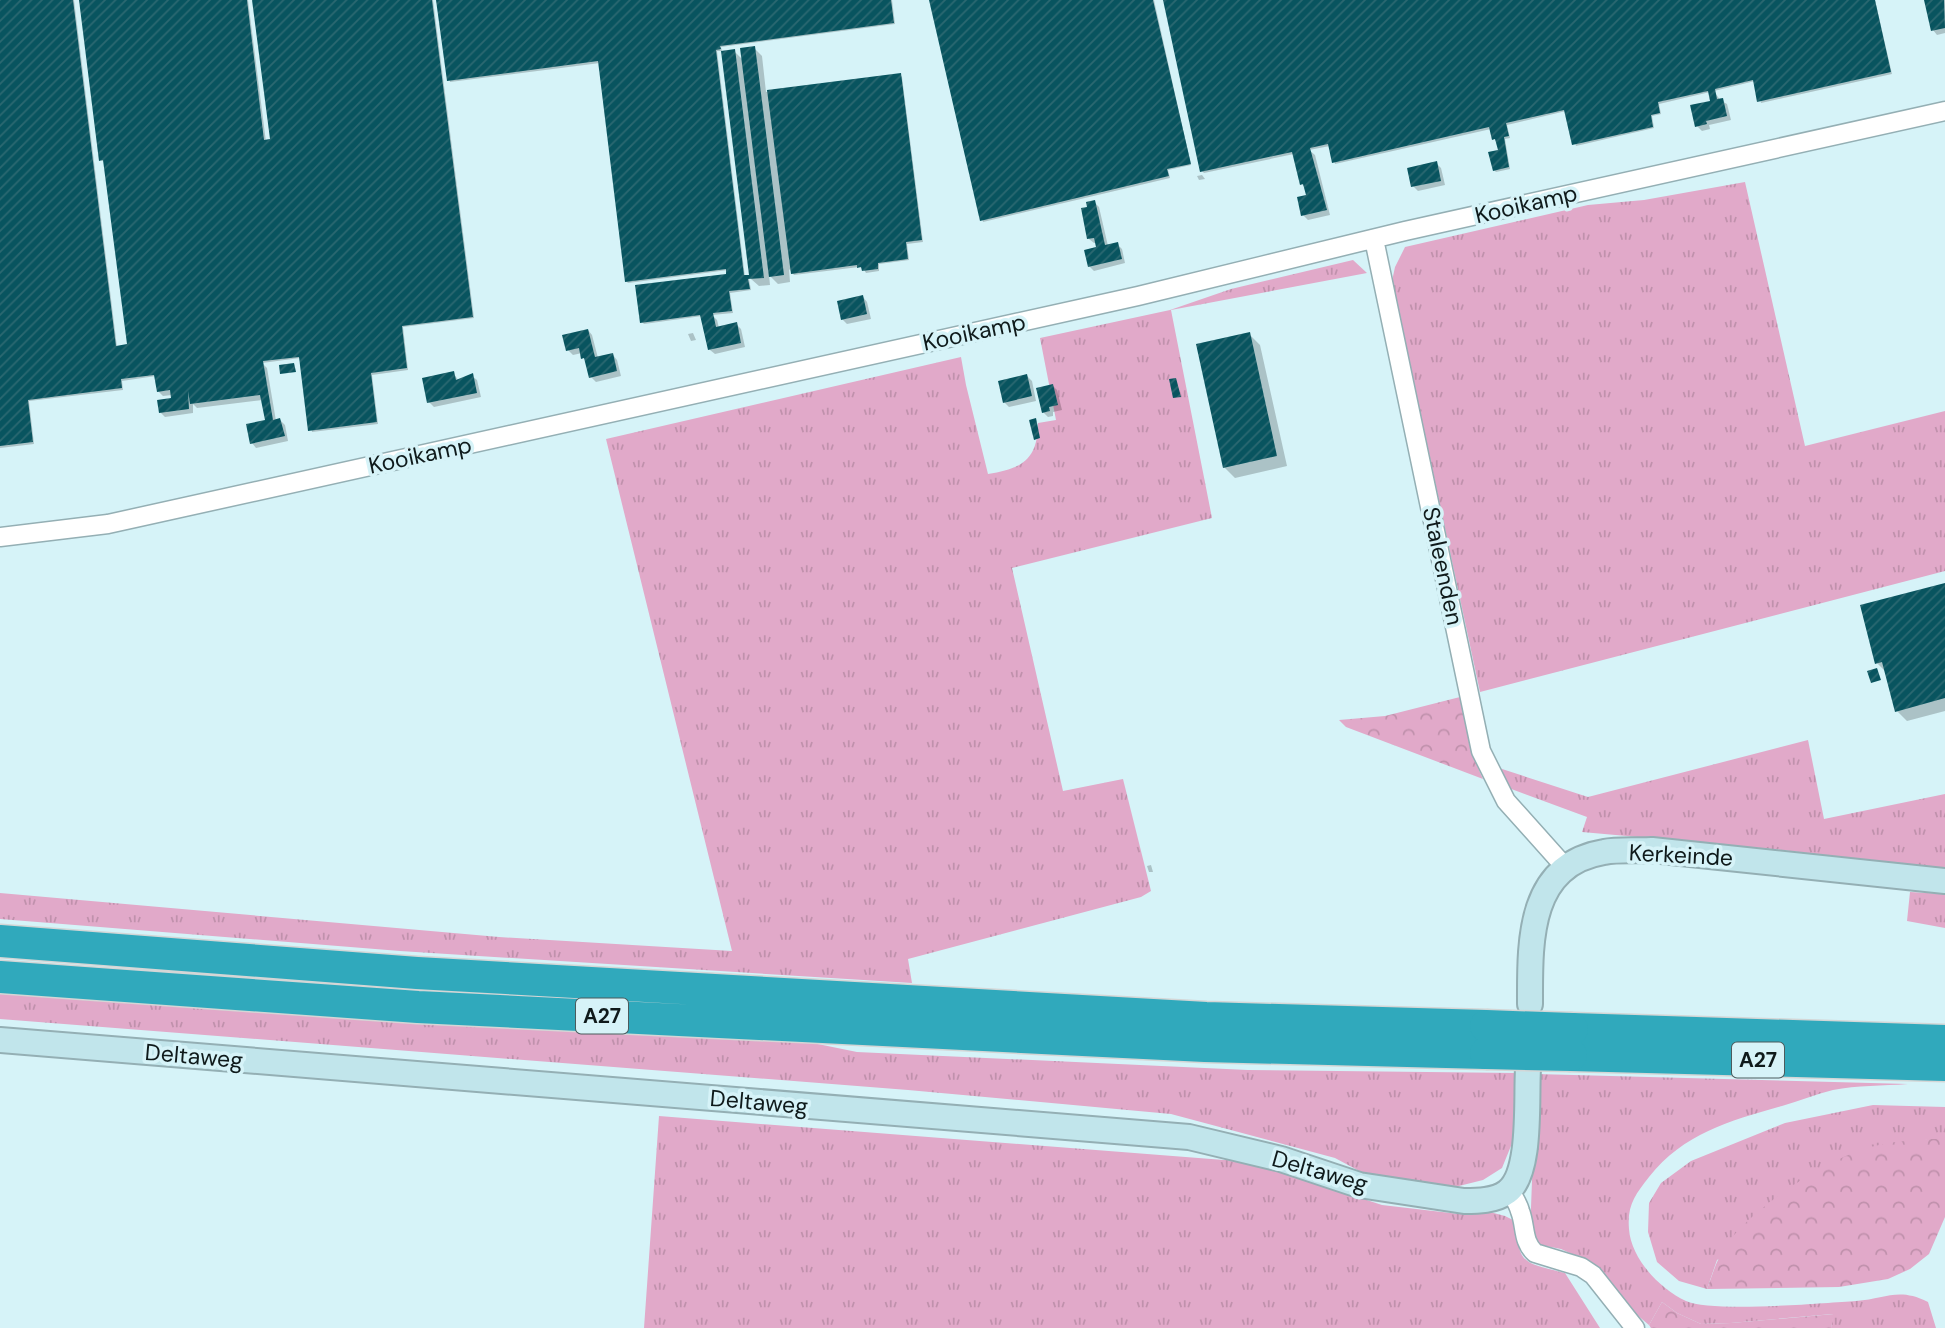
<svg xmlns="http://www.w3.org/2000/svg" width="1945" height="1328" viewBox="0 0 1945 1328" font-family="'DM Sans',sans-serif">
  <style>
    .grass { fill: url(#grass-tufts) }
    .forest { fill: url(#forest-crowns) }
    .shadow { fill: #0003 }
    .building { fill: url(#building-hatch) }
    .lines { fill: none; stroke-linecap: round; stroke-linejoin: round }
    .street-casing { stroke: #94afb4; stroke-width: 21 }
    .secondary-casing { stroke: #94afb4; stroke-width: 28 }
    .highway-casing { stroke: #d4d6d6; stroke-width: 35 }
    .street { stroke: #fff; stroke-width: 18 }
    .secondary { stroke: #c1e5eb; stroke-width: 24 }
    .highway { stroke: #30a9bc; stroke-width: 32 }
    .highway-bridge-casing { stroke: #d4d6d6; stroke-width: 35; stroke-linecap: butt }
    .highway-bridge { stroke: #30a9bc; stroke-width: 32 }
    .labels { text-anchor: middle; dominant-baseline: central; stroke-width: 7; stroke-linejoin: round; paint-order: stroke }
    .shield { fill: #d6f3f8; stroke: #4b5b5d; stroke-width: 2 }
    .shield-label { font-size: 21px; font-weight: bold; fill: #0f1a1b }
    .street-label { font-size: 23px; fill: #0f1a1b; stroke: #d6f3f8 }
  </style>
  <defs>
    <pattern id="grass-tufts" width="24" height="20" patternUnits="userSpaceOnUse" patternTransform="scale(1.75)"><rect width="24" height="20" fill="#e1a9c9"/><path d="M3 7l-1-3M5 7V3M7 7l1-3M15 17l-1-3M17 17v-4M19 17l1-3" fill="none" stroke="#c091ac"/></pattern>
    <pattern id="forest-crowns" width="20" height="18" patternUnits="userSpaceOnUse" patternTransform="scale(1.75)"><rect width="20" height="18" fill="#e1a9c9"/><path d="M2 6a3 3 0 1 1 6 0M12 15a3 3 0 1 1 6 0" fill="none" stroke="#c091ac"/></pattern>
    <pattern id="building-hatch" width="6" height="6" patternUnits="userSpaceOnUse" patternTransform="scale(1.75)"><rect width="6" height="6" fill="#08545f"/><path d="M-1 1l2-2M0 6l6-6M5 7l2-2" fill="none" stroke="#2b6871"/></pattern>
  </defs>
  <rect width="100%" height="100%" fill="#d6f3f8"/>
  <path class="grass" d="M1745 182 1805 446 1945 411V571L1480 692 1392 281 1395 267 1405 247 1588 205 1644 200Z
    M1353 260 1367 273 1171 310 1212 518 1012 568 1063 791 1123 779 1151 891 1141 897 908 959 912 983 400 951 0 919V893L499 937 732 951 606 439 961 357 966 385 988 474C1022 469 1038 459 1038 423L1056 420 1040 338 1170 310 1231 289Z
    M1808 740 1824 819 1945 794V870L1782 850 1582 832 1587 817 1506 787 1499 768 1588 797Z
    M1910 892 1945 894V928L1907 921Z
    M0 984 803 1041 857 1052 1248 1070 1517 1073 1513 1141 1502 1168 1483 1180 1451 1188 1363 1173 1335 1158 1171 1114 908 1090 0 1019Z
    M1536 1074 1908 1084C1883 1086 1857 1085 1833 1090 1816 1094 1799 1101 1782 1106 1730 1121 1684 1133 1649 1177 1635 1195 1627 1205 1629 1229 1631 1259 1660 1289 1686 1301 1712 1313 1822 1303 1856 1301 1886 1299 1898 1287 1928 1302L1936 1328H1831L1833 1314 1731 1323 1701 1324 1677 1313 1662 1302 1649 1325 1618 1299 1585 1260 1561 1249 1541 1245 1530 1234Z
    M1873 1105 1945 1107V1139H1927L1717 1260 1707 1289 1679 1281 1657 1262 1648 1232 1649 1203 1661 1183 1691 1161 1785 1123Z
    M659 1116 1224 1160 1242 1159 1382 1205 1459 1214 1490 1212 1505 1216 1517 1222C1517 1266 1526 1263 1565 1273L1600 1328H644Z"/>
  <path class="forest" d="M1460 697 1474 759 1483 779 1346 727 1339 720 1385 716Z
    M1927 1139H1945V1217L1929 1254 1910 1269 1888 1279 1839 1287 1707 1289C1713 1273 1717 1258 1727 1244 1754 1206 1833 1154 1879 1145 1895 1141 1911 1141 1927 1139Z
    M1662 1302 1677 1313 1701 1324 1731 1323 1834 1314 1831 1328H1651L1649 1325Z"/>
  <path class="shadow" d="M0 0H74L117 347 129 346 105 162 100 160 80 0H248L266 142 272 141 254 0H433L474 318 403 327 408 370 372 375 378 424 312 432 300 358 262 363 267 368 276 421 280 420 285 425 288 441 256 448 252 443 267 421 263 400 197 408 193 404V413L165 417 160 412 173 400 172 395 163 396 158 391 156 376 122 381 123 390 29 401 34 444 0 448Z
    M438 0H892L895 24 721 47 722 51H717L745 277 749 279 751 290 730 293 733 313 712 315 717 320 719 328 736 324 741 329 745 347 715 354 710 350 702 316 644 324 642 322 728 276V270L628 283 626 281 600 63 450 82Z
    M931 0H1154L1191 165 1168 170 1170 178 983 222Z
    M1165 0H1875L1892 74 1761 103 1755 81 1714 91 1720 100 1727 104 1731 120 1709 125 1710 129 1702 131 1697 126 1712 102 1710 92 1659 104 1661 114 1652 116 1654 128 1576 146 1566 111 1507 125 1510 138 1505 139 1510 169 1496 172 1494 170 1500 151 1491 129 1335 164 1330 146 1309 150 1315 155 1330 215 1308 220 1303 215 1308 196 1306 189 1302 184 1294 154 1204 173 1202 171Z
    M1925 0H1945V33L1937 35 1933 30Z
    M754 48 762 56 766 92 900 75 902 77 923 242 907 244 909 260 879 264V271L866 273 863 268 859 267 794 275 789 269 790 282 778 284 769 275 770 285 759 286 751 279 734 51 743 60Z
    M1436 163 1441 168 1445 185 1418 191 1413 186Z
    M1202 175 1205 179 1199 180 1197 176Z
    M1094 202 1099 207 1108 246 1117 244 1122 249 1125 263 1094 271 1089 266 1098 248 1097 243H1094L1089 239V208Z
    M863 297 867 302 871 319 847 324 842 319Z
    M588 330 592 335 598 358 613 355 617 360 621 376 596 382 591 377 587 363 582 353 573 355 568 350Z
    M693 333 696 340 691 341 688 334Z
    M1249 334 1260 345 1287 466 1235 478 1224 467Z
    M453 373 459 381 472 376 477 380 481 397 434 407 429 402Z
    M1027 376 1032 381 1036 401 1009 407 1004 402Z
    M1053 386 1057 390 1062 410 1053 412V416L1048 417 1043 412Z
    M1945 585V711L1907 721 1897 711 1887 673 1877 663Z
    M1151 865 1153 872H1149L1147 866Z"/>
  <path class="building" d="M0 0H73L116 346 127 344 103 160 99 161 79 0H247L264 140 270 139 252 0H432L473 317 402 326 407 368 371 373 377 422 308 431 299 357 263 361 273 420 280 418 285 436 250 444 246 424 265 420 260 395 190 404 188 391 189 409 159 413 157 400 171 398 170 390 157 392 154 375 121 379 122 388 28 400 33 442 0 446Z
    M436 0H891L894 23 720 46 721 49 716 50 744 275H749L721 51 735 49 764 278 748 279 750 289 729 291 732 311 713 313 716 327 737 322 741 343 708 350 700 315 640 323 635 285 726 274V269L625 282 598 61 447 81Z
    M929 0H1153L1191 164 1167 169 1169 176 980 221Z
    M1163 0H1875L1891 72 1757 102 1753 80 1715 89 1717 99 1723 98 1727 116 1706 121 1707 124 1695 127 1690 105 1710 101 1708 91 1658 102 1660 113 1651 115 1653 127 1572 145 1564 110 1506 123 1509 136 1504 137 1509 167 1493 171 1488 152 1498 150 1495 139 1492 140 1489 127 1332 163 1328 144 1310 148 1327 210 1301 216 1297 197 1306 195 1303 184 1300 185 1292 152 1200 172Z
    M1924 0H1944L1945 28 1931 31Z
    M755 46 784 275 769 277 740 48Z
    M901 73 922 240 906 242 908 259 878 263V269L862 271 861 267 857 268V265L791 274 767 90Z
    M1437 161 1441 181 1411 187 1407 168Z
    M1095 200 1105 245 1118 242 1122 259 1088 267 1084 250 1096 247 1094 238 1087 239 1081 208 1087 207 1086 202Z
    M863 295 867 314 841 320 837 301Z
    M588 329 595 357 613 353 617 371 589 378 584 358 581 359 579 348 566 351 562 335Z
    M1250 332 1277 456 1223 468 1196 344Z
    M294 363 296 372 280 374 279 365Z
    M454 371 456 380 473 373 477 393 427 403 422 378Z
    M1027 374 1032 396 1003 403 998 381Z
    M1176 378 1181 397 1173 398 1169 379Z
    M1053 384 1058 405 1049 407 1050 411 1042 413 1036 388Z
    M1036 418 1040 438 1034 440 1029 420Z
    M1945 583V698L1895 712 1882 662 1875 664 1860 605Z
    M1877 668 1881 680 1871 683 1867 671Z"/>
  <g class="lines">
    <defs>
      <path id="street" d="M1374 239 1481 751 1506 801 1566 868
        M0 537 108 524 1138 296 1405 231 1945 111
        M1510 1190C1513 1197 1518 1203 1520 1211 1526 1226 1522 1241 1535 1253L1581 1267 1593 1275 1635 1328"/>
      <path id="secondary" d="M1530 1004C1530 943 1527 865 1604 852 1619 849 1637 851 1652 850L1945 881
        M0 1040 1189 1137 1281 1159 1359 1185 1464 1201C1477 1201 1495 1201 1507 1192 1532 1174 1526 1099 1528 1069"/>
      <path id="highway" d="M0 941 417 973 1206 1018 1486 1026
        M0 977 418 1007 1205 1046 1486 1053
        M1572 1029 1945 1041
        M1571 1055 1945 1065"/>
    </defs>
    <use href="#street" class="street-casing"/>
    <use href="#secondary" class="secondary-casing"/>
    <use href="#highway" class="highway-casing"/>
    <use href="#street" class="street"/>
    <use href="#secondary" class="secondary"/>
    <use href="#highway" class="highway"/>
    <defs>
      <path id="highway-bridge" d="M1486 1026 1572 1029
        M1486 1053 1571 1055"/>
    </defs>
    <use href="#highway-bridge" class="highway-bridge-casing"/>
    <use href="#highway-bridge" class="highway-bridge"/>
  </g>
  <g class="labels">
    <g class="shield">
      <rect x="576" y="998.5" width="52" height="35" rx="5"/>
      <rect x="1732" y="1042.5" width="52" height="35" rx="5"/>
    </g>
    <g class="shield-label">
      <text x="602" y="1016">A27</text>
      <text x="1758" y="1060">A27</text>
    </g>
    <g class="street-label">
      <text transform="translate(1526 204) rotate(-13)">Kooikamp</text>
      <text transform="translate(974 332) rotate(-12)">Kooikamp</text>
      <text transform="translate(420 455) rotate(-12)">Kooikamp</text>
      <text transform="translate(1443 566) rotate(78)">Staleenden</text>
      <text transform="translate(1681 855) rotate(3)">Kerkeinde</text>
      <text transform="translate(194 1056) rotate(5)">Deltaweg</text>
      <text transform="translate(759 1102) rotate(5)">Deltaweg</text>
      <text transform="translate(1320 1171) rotate(16)">Deltaweg</text>
    </g>
  </g>
</svg>
